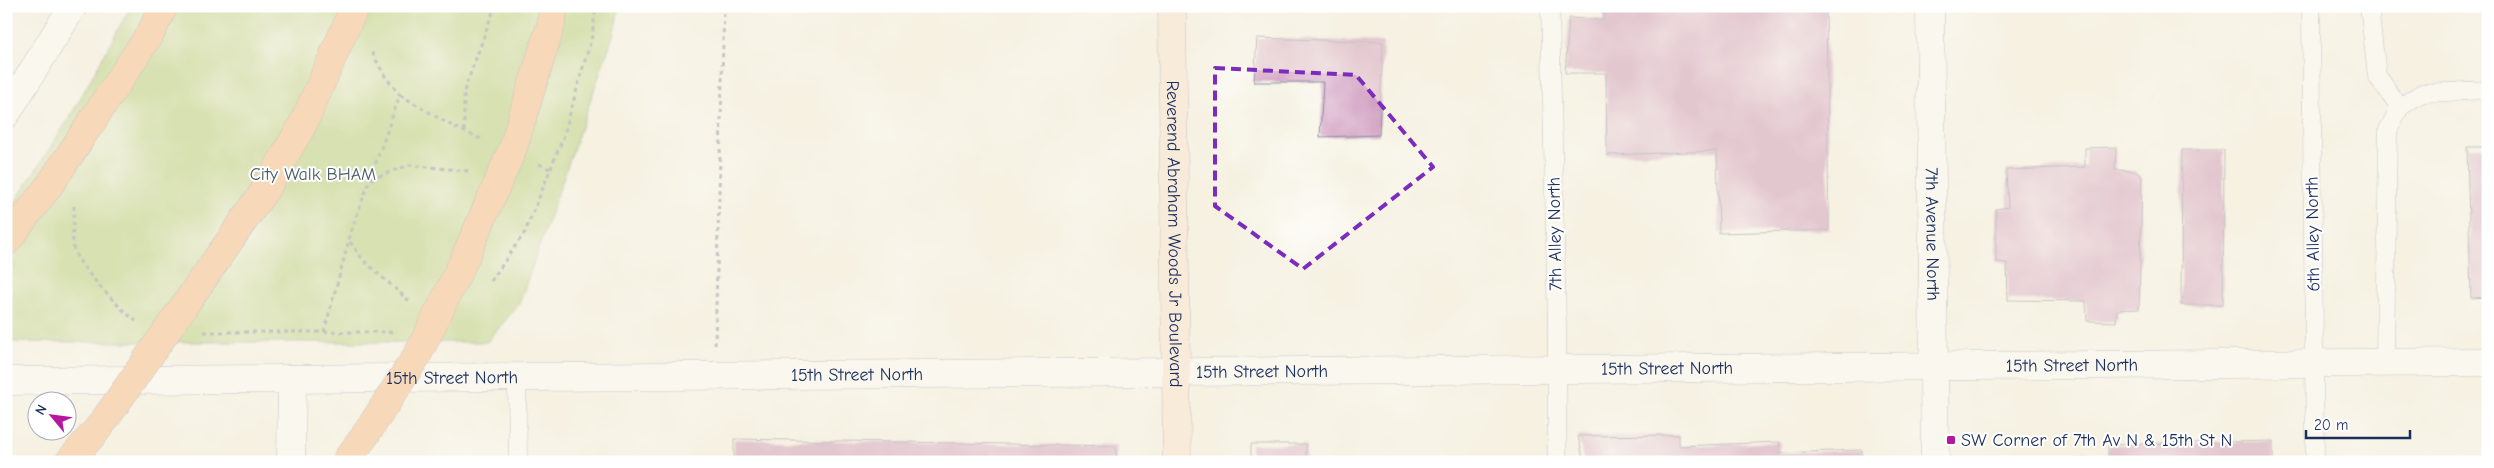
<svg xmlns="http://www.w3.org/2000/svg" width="2494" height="468" viewBox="0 0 2494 468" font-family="'Comic Neue',sans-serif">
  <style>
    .green { fill: #b2ce75; stroke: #667e6a }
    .building { fill: #cc94b9 }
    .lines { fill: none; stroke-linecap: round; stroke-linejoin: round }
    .service-casing { stroke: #8890a0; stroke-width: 19 }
    .minor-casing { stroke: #8890a0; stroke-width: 29 }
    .tertiary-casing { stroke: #8890a0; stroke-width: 29 }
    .secondary-casing { stroke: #8890a0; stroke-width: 29 }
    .motorway-casing { stroke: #8890a0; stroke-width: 29 }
    .path { stroke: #8890a0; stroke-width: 3; stroke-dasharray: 4 4; stroke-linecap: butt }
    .service { stroke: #fff; stroke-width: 18 }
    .minor { stroke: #fff; stroke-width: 28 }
    .tertiary { stroke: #fff; stroke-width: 28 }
    .secondary { stroke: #fde4d0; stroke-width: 28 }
    .motorway { stroke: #f9bc8a; stroke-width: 28 }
    .motorway-bridge-casing { stroke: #8890a0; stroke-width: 29; stroke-linecap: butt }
    .motorway-bridge { stroke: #f9bc8a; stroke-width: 28 }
    .marked { fill: none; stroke: #7b2cbf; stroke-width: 4; stroke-dasharray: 10 6; stroke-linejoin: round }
    .poi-dot { fill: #b5179e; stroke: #fff; stroke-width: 2 }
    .labels { text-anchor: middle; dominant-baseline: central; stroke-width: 4; stroke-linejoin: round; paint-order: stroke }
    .park-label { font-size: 18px; fill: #485f65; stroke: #fff }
    .street-label { font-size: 18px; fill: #1b2f5e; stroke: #fff }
    .poi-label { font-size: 18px; fill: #1b2f5e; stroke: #fff; text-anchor: start }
  </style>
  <rect width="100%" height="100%" fill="#fff"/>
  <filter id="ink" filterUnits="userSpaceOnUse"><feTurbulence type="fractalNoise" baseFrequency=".02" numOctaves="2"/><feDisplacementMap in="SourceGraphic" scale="10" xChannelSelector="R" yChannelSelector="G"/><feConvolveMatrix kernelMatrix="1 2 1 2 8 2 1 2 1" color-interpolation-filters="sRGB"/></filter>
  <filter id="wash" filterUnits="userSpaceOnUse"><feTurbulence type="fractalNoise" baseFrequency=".0096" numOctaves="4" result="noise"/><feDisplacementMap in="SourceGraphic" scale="20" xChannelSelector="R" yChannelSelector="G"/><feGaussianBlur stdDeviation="1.12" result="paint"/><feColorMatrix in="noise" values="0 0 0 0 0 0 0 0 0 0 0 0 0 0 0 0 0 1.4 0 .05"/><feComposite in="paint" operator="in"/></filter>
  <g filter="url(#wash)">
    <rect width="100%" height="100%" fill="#f5f1e1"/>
    <path class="green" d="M131 6H620L613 36 519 304 487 342H6V216L70 117Z"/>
    <g id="blocks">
      <path class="building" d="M1604 6H1826L1829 230 1719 233 1717 151 1607 155 1606 73H1565L1569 18 1604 20Z
        M1257 38 1383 42 1379 135 1320 137 1323 82H1254Z
        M2116 147 2115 170 2135 171 2142 177 2139 309 2117 310 2116 322 2087 321 2086 301 2008 300 2007 263 1996 262V209L2008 207 2006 170 2085 167V148Z
        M2467 147H2488V302L2486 297 2471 298Z
        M2182 150H2224L2223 305H2181Z
        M1679 435V446L1780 442 1779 453 1862 450V462H1584L1578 436Z
        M734 439 1116 446V462H734Z
        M2273 441V462H2108V445Z
        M1251 444H1306V462H1251Z
        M2096 458V462H2062L2063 459Z"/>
    </g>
  </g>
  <g filter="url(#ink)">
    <use href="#blocks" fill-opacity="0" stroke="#8890a0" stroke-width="1"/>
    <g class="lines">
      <defs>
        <path id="service" d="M1550 6 1557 327V462
          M2311 6 2315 462
          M2369 6 2377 76 2400 107
          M2385 362 2388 130 2400 107 2422 93 2488 90
          M517 377 518 462"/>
        <g id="minor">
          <path id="s1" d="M1930 6 1935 462"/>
        </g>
        <g id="tertiary">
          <path d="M6 114 73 6"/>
          <path id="s2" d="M6 381 2488 362"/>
          <path d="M291 462 292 379"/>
        </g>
        <g id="secondary">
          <path id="s3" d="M1172 6 1177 462"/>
        </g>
        <path id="motorway" d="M6 242 51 183 151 32 164 6
          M69 462 101 425"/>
      </defs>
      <use href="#service" class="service-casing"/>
      <use href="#minor" class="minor-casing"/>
      <use href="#tertiary" class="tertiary-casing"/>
      <use href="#secondary" class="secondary-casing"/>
      <use href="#motorway" class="motorway-casing"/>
      <path class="path" d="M400 95 454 127 483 140
        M464 131V91L495 6
        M539 164 550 169
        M371 179 409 165 469 171
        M74 206C74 220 71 237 74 250 78 266 122 311 136 321
        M350 242 363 260 409 301
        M491 281 525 232 563 138 592 36 596 6
        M204 332H393
        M324 332 352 229 400 95 385 76 371 51
        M715 345 724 6"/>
      <use href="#service" class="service"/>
      <use href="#minor" class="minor"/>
      <use href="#tertiary" class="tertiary"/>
      <use href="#secondary" class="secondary"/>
      <use href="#motorway" class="motorway"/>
      <defs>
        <path id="motorway-bridge" d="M101 425 265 190 304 122 355 6
          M345 462 364 437 418 354 463 262 513 148 551 24 554 6"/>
      </defs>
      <use href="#motorway-bridge" class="motorway-bridge-casing"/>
      <use href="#motorway-bridge" class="motorway-bridge"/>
    </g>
  </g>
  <path d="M0 0H2494V468H0ZM1215 68 1356 75 1433 167 1303 269 1215 206Z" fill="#f5f1e1" fill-opacity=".55" fill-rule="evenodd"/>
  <path class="marked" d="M1215 68 1356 75 1433 167 1303 269 1215 206Z"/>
  <rect class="poi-dot" x="1946" y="435" width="10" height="10" rx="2.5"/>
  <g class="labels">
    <g class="park-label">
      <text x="313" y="174">City Walk BHAM</text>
    </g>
    <g class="street-label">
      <text stroke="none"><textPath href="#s3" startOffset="228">Reverend Abraham Woods Jr Boulevard</textPath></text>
      <text transform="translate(1555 234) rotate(-91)">7th Alley North</text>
      <text stroke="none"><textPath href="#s1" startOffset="228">7th Avenue North</textPath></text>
      <text transform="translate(2313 234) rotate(-91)">6th Alley North</text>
      <text stroke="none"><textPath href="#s2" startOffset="2066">15th Street North</textPath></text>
      <text stroke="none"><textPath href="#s2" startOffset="1661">15th Street North</textPath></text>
      <text stroke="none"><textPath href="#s2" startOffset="1256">15th Street North</textPath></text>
      <text stroke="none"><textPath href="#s2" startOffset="851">15th Street North</textPath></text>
      <text stroke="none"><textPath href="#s2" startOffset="446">15th Street North</textPath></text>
    </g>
    <g class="poi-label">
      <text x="1961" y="440">SW Corner of 7th Av N &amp; 15th St N</text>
    </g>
  </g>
  <rect width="2494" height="468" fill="none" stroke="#fff" stroke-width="25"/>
  <g transform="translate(52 416) rotate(299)"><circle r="24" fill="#ffffff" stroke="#a4acbf"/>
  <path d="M0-4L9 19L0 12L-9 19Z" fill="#b5179e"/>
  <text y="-8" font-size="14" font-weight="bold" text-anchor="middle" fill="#1b2f5e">N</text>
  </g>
  <path d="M2306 430v8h104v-8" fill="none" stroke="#1b2f5e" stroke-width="2.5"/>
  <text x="2314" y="430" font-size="15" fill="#1b2f5e" stroke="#ffffff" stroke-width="4" paint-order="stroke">20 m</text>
</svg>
